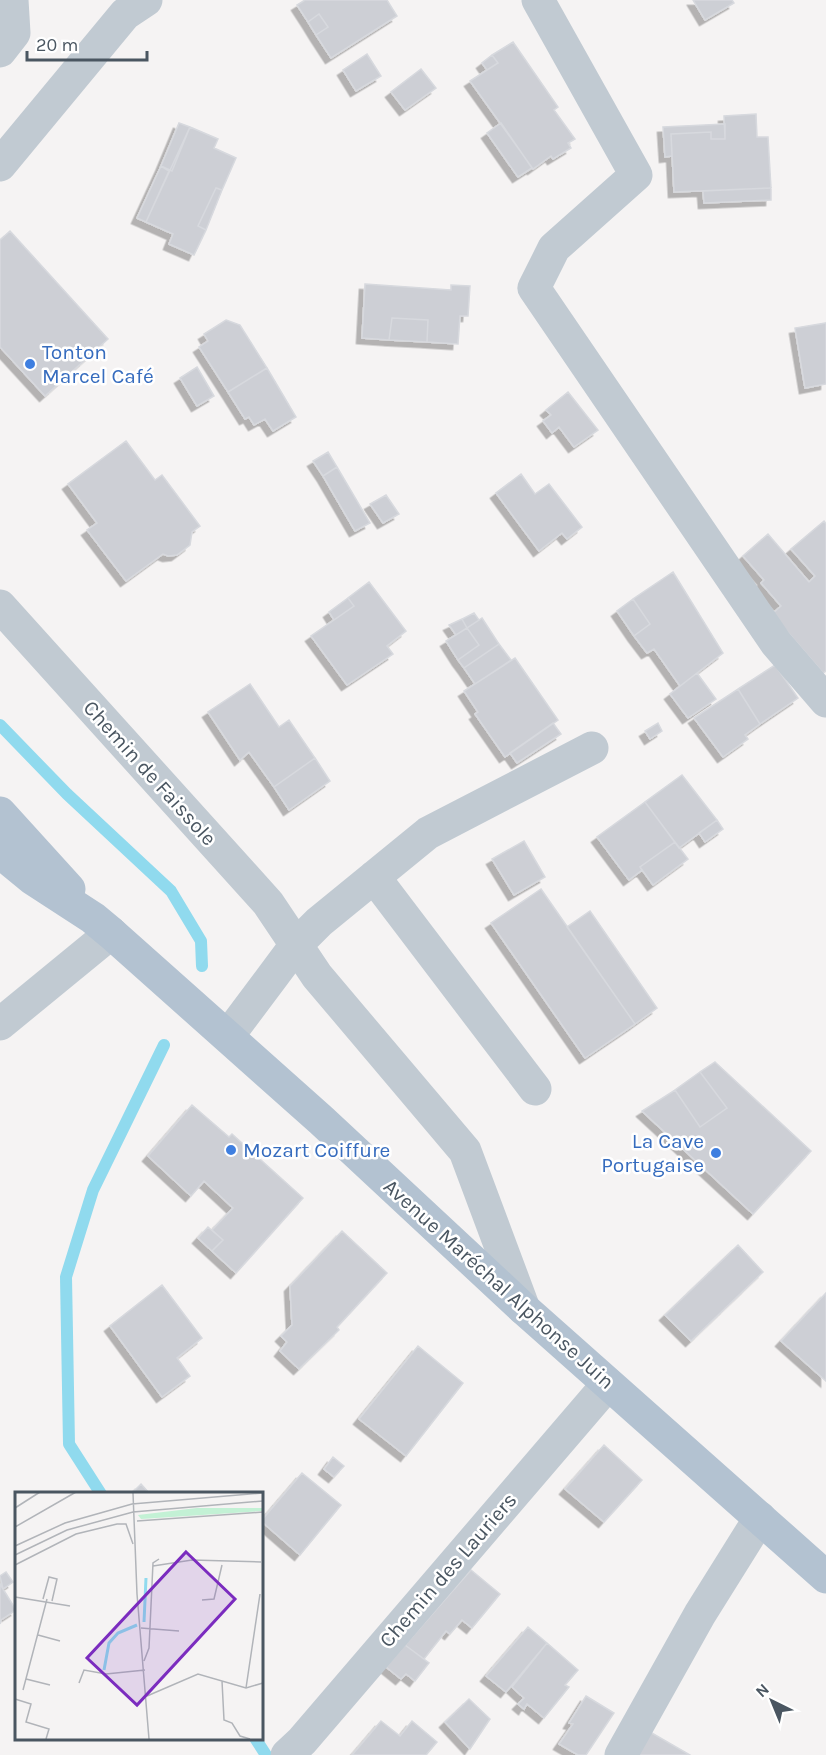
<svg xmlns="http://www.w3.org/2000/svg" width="826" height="1755" viewBox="0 0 826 1755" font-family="Karla,sans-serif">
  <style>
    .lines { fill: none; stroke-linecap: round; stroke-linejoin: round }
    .stream { stroke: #90daee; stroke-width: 12 }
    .building { fill: #cdcfd5; stroke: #d7d9de; stroke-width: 1.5; filter: url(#shadow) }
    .minor { stroke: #c1cad2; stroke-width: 33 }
    .major { stroke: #b3c2d1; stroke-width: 33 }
    .shop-dot { fill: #3f7fe0; stroke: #fff; stroke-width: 2 }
    .labels { text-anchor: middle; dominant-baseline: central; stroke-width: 5; stroke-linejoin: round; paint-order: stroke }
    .shop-label { font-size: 21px; fill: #366cbe; stroke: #fff; text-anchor: start }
    .street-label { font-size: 21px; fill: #4a5661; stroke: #fff }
    .inset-river { fill: none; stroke: #90daee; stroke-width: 3 }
    .inset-road { fill: none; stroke: #b1b4b9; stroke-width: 1.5 }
    .view { fill: #7b2cbf; fill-opacity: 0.15; stroke: #7b2cbf; stroke-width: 3 }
    .inset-edge { fill: none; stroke: #4a5661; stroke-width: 3 }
  </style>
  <defs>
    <filter id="shadow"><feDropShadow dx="-5.5" dy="5.5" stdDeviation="0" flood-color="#0004"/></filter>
  </defs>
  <rect width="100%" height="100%" fill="#f5f3f3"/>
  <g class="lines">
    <path class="stream" d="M0 725 67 794 171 891 201 941 202 966
      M101 1494 69 1444 66 1277 93 1190 164 1045
      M255 1738 266 1755"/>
  </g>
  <path class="building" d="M305 0H387L397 16 331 58 316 35 328 27 319 14 308 22 297 5Z
    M693 0H732L734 3 705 20Z
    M319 14 328 27 316 35 308 22Z
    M513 42 558 107 554 110 575 139 568 143 571 148 553 159 551 156 533 169 470 81 498 63 492 55Z
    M367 54 381 76 356 91 343 70Z
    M492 55 498 63 487 70 482 63Z
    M421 69 436 88 405 110 391 92Z
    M756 114 757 137H768L771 188 674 192 671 134 711 132V139H725L724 116Z
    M179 123 190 127 172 171 161 166Z
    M501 123 532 168 518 177 487 133Z
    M725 124V139H711V132L671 134 672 156 665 157 663 127Z
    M190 127 218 139 214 148 236 158 222 190 216 188 198 226 206 230 194 255 169 244 173 234 146 222Z
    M161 166 169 171 146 222 137 218Z
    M216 188 222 190 206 230 198 226Z
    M771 188V200L704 203 703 191Z
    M10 231 108 339 45 396 0 347V240Z
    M365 284 451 290V285L470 286 468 316H460L458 344 427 342 428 320 392 318 389 340 362 338Z
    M392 318 428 320 427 342 389 340Z
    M226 320 240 325 267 368 228 392 199 347 208 341 204 334Z
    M826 323V384L805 388 795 328Z
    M197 367 214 396 197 406 180 378Z
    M267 368 296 417 273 431 265 419 254 425 249 417 245 419 228 392Z
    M568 392 598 430 574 447 559 427 552 433 543 421 551 415 546 410Z
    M126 441 155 480 162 475 200 526 192 532 190 545 177 555 168 556 163 554 126 581 87 530 97 523 68 484Z
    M328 452 337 467 323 476 313 461Z
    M337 467 370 523 355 531 323 476Z
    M521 474 535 494 549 484 582 527 567 539 562 533 539 551 496 493Z
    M386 495 399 514 383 523 370 504Z
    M824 521 826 524V671L823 673 772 614 781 606 761 583 764 580 743 556 768 534 809 582 815 576 791 549Z
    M673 572 723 653 680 686 654 649 647 653 634 636 650 624 633 599Z
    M369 582 406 631 387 646 393 654 347 685 311 636 354 606 348 598Z
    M348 598 354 606 334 620 329 612Z
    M633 599 650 624 634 636 617 611Z
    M474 613 479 620 467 628 462 619Z
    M482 618 499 644 464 668 458 660 479 645 467 628Z
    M462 619 467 628 456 635 449 625Z
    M467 628 479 645 458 660 446 641Z
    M499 644 511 660 475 684 464 668Z
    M515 658 558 720 505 757 475 714 478 712 464 691Z
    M775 665 798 698 760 724 738 689Z
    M697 673 716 699 688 718 670 694Z
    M250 684 279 727 289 720 315 758 274 787 249 752 240 760 208 712Z
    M738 689 760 724 745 735 748 739 723 757 694 718Z
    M553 723 561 734 517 763 510 753Z
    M658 723 662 731 650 739 645 731Z
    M315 758 330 781 289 810 274 787Z
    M682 775 717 820 679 848 645 802Z
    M645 802 675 842 640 867 642 870 629 880 597 837Z
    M717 820 723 829 705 842 699 833Z
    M524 841 545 877 514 895 492 859Z
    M675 842 688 859 653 885 640 867Z
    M541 889 635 1024 585 1058 491 923Z
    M590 911 657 1008 635 1024 567 927Z
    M715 1062 811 1151 753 1214 642 1111 675 1090 700 1127 727 1108 700 1072Z
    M700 1072 727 1108 700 1127 675 1090Z
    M192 1105 229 1137 232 1134 303 1198 236 1273 212 1251 223 1240 212 1230 233 1208 204 1181 191 1196 148 1156Z
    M208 1227 223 1240 212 1251 198 1238Z
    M342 1231 387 1273 337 1327 339 1330 299 1369 280 1351 287 1342 281 1336 292 1325 290 1286Z
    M738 1245 763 1272 691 1341 665 1315Z
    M162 1285 202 1338 177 1358 190 1376 162 1397 110 1326Z
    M826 1293V1381L781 1341Z
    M418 1346 463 1383 406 1456 359 1419Z
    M604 1445 642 1480 604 1522 565 1489Z
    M333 1457 344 1466 334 1477 324 1469Z
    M302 1473 341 1505 300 1555 261 1521Z
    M141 1484 150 1494H131Z
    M471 1570 500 1594 472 1628 462 1620 450 1634 446 1631 424 1659 405 1645Z
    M6 1572 13 1582 3 1589 0 1576Z
    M0 1584 16 1610 1 1620 0 1624Z
    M528 1627 547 1643 506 1692 486 1676Z
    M547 1643 578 1670 565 1685 569 1687 544 1718 527 1704 524 1709 518 1704 524 1698 512 1687Z
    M405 1645 429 1663 415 1681 406 1674 401 1679 386 1667Z
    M586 1696 614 1713 586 1755H578L559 1744 573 1724 569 1723Z
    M469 1699 490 1719 470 1749 445 1722Z
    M381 1721 400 1736 412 1721 437 1742 426 1755H352Z
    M650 1732 690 1755H637Z"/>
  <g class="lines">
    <path class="minor" d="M538 0 636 175 554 248 534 288 776 643 826 701
      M0 51 14 33 12 0
      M0 165 125 14 146 0
      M0 606 268 903 317 976 465 1151 524 1309
      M374 877 535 1089
      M0 1024 111 933
      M228 1036 296 945 319 922 428 833 592 748
      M287 1755 302 1741 608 1384
      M621 1755 700 1614 760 1518"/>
    <path class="major" d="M0 813 69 889
      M0 852 33 879 93 918 111 933 321 1120 524 1309 826 1577"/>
  </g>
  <g class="shop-dot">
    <circle cx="30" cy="364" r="6"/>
    <circle cx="231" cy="1150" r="6"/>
    <circle cx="716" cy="1153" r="6"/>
  </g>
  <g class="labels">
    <g class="shop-label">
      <text x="42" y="352">Tonton<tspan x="42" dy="24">Marcel Café</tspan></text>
      <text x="704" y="1141" text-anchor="end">La Cave<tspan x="704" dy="24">Portugaise</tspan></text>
      <text x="243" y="1150">Mozart Coiffure</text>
    </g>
    <g class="street-label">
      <text transform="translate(150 773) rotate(48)">Chemin de Faissole</text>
      <text transform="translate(499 1284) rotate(42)">Avenue Maréchal Alphonse Juin</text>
      <text transform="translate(448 1570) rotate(-49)">Chemin des Lauriers</text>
    </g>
  </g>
  <g transform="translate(15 1492)">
    <rect width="248" height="248" fill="#f5f3f3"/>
    <path d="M182 16H247V19L126 27 123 23Z" fill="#c3f1d5"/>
    <path class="inset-river" d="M129 130 131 86M89 178 94 151 103 141 122 133"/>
    <path class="inset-road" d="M118 1 122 102 134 247M0 16 25 0M122 29 248 20M0 35 61 0M0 54 50 31 117 12 248 1M0 63 52 38 118 20 248 9M0 73 61 42 102 32H111L118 52M138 74 177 68 246 70M0 105 55 114M28 107 34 85 42 87 37 109M187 108 199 107 207 73M126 136 164 139M23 143 45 149M129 169 134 156 138 71 144 67M11 187 35 193M207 189 209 228 217 231 225 244 235 247M64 191 69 178 91 182 130 178M231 196 245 102M8 198 32 107M132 204 183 182 231 196 248 191M0 207 16 212 11 230 34 237 31 247"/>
    <path class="view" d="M171 60 220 107 122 213 72 166Z"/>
    <rect width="248" height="248" class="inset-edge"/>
  </g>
  <g transform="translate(772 1701) rotate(317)" stroke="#ffffff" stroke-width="4.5" paint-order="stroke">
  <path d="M0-4.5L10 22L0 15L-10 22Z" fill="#4a5661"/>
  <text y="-9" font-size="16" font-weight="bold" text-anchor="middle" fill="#4a5661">N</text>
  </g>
  <path d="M27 51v9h120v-9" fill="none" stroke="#4a5661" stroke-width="3"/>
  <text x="36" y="51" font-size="18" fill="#4a5661" stroke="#ffffff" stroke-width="4.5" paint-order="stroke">20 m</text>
</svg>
